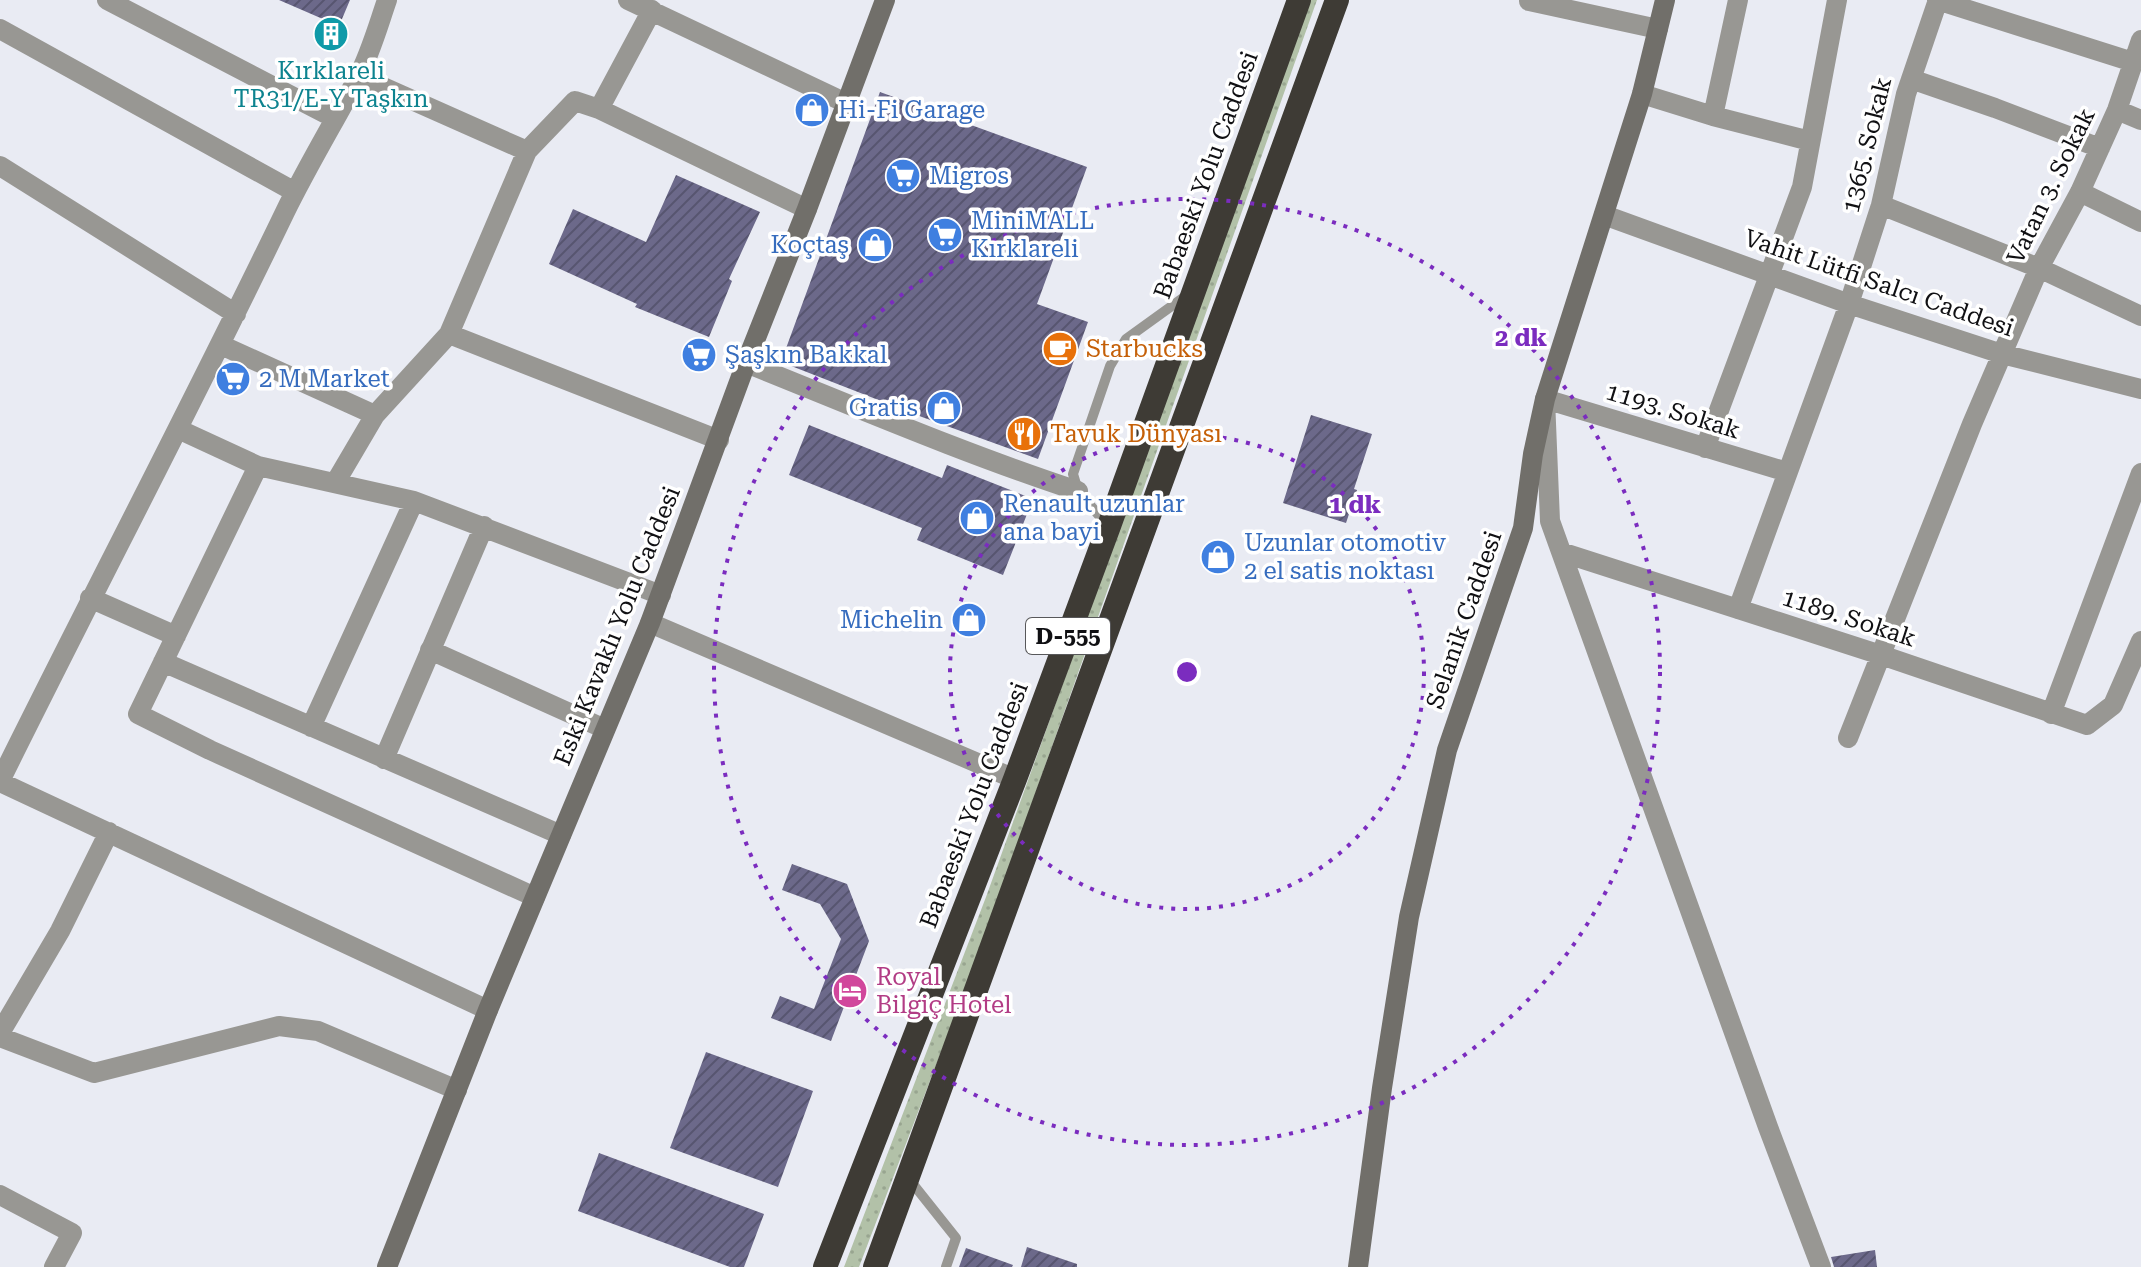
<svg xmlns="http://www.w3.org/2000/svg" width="2141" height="1267" viewBox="0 0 2141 1267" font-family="'Roboto Serif',serif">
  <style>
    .grass { fill: url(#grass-dots) }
    .building { fill: url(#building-hatch) }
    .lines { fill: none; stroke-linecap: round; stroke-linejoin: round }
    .lane { stroke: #989793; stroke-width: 10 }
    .street { stroke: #989793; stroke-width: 20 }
    .secondary { stroke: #716f6a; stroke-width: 20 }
    .highway { stroke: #3e3b35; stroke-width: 24 }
    .ring { fill: none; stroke: #7b2cbf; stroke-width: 4; stroke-dasharray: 4 8 }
    .labels { text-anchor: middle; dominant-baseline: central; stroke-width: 7; stroke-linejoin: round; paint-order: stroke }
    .shield { fill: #fff; stroke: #58585a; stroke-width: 2 }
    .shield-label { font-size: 22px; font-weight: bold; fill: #101013 }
    .culture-label { font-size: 24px; fill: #0d838f; stroke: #fff }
    .shop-label { font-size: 24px; fill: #366cbe; stroke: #fff; text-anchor: start }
    .street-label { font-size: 24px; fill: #101013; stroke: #fff }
    .food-label { font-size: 24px; fill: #c56008; stroke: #fff; text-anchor: start }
    .hotel-label { font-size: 24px; fill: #b23c85; stroke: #fff; text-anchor: start }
    .centre { fill: #7b2cbf; stroke: #fff; stroke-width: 4 }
    .ring-label { font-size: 24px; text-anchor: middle; font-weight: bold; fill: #7b2cbf; stroke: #fff; stroke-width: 7; stroke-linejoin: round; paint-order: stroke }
  </style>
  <defs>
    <pattern id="grass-dots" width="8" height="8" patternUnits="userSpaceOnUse" patternTransform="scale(2)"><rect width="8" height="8" fill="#b2c1a8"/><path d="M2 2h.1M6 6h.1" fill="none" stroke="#98a590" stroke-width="1.8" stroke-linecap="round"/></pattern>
    <pattern id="building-hatch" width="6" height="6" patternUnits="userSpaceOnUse" patternTransform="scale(2)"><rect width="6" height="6" fill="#6c698a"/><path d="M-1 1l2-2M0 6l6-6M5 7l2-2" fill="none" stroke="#575570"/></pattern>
  </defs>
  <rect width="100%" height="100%" fill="#e9ebf3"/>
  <path class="grass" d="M1309 0H1317L978 955 859 1267H844L986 897Z"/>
  <path class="building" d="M279 0H350L339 26Z
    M880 92 1087 167 1037 304 1088 322 1038 459 922 417 781 362Z
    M676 175 760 212 729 279 732 281 709 337 635 307 637 304 549 264 573 209 646 242Z
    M1311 415 1372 434 1354 489 1357 490 1346 523 1283 503Z
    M809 425 942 478 947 465 1033 499 1003 575 917 540 922 528 789 475Z
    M792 864 847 884 869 941 831 1041 771 1018 780 996 814 1009 841 939 820 904 782 890Z
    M706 1052 813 1091 778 1187 670 1148Z
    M599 1153 764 1214 744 1267H730L578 1211Z
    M1027 1247 1077 1264V1267H1021Z
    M966 1248 1013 1265 1012 1267H959Z
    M1875 1250 1877 1267H1834L1831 1257Z"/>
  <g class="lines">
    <path class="lane" d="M1108 526 1078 491 1073 474 1110 366 1126 339 1187 295
      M909 1179 956 1238 946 1267"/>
    <path class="street" d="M107 0 334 118
      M628 0 846 103
      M1937 0 2133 62
      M1529 1 1658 29
      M0 29 295 192
      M358 76 527 151 575 101 599 109 807 209
      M1911 79 1995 108 2100 148
      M1642 94 1713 116 1810 141
      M599 109 652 10
      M2117 110 2141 120
      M1713 116 1738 0
      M527 151 449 334 719 440
      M0 166 236 314
      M2080 192 2141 222
      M1881 205 2039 268 2141 316
      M1604 215 1849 304 2002 354 2141 389
      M221 345 375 415 335 483
      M746 363C856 407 965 454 1078 491
      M375 415 449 334
      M178 429 258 466 414 501 661 595
      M1705 448 1802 187 1837 0
      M258 466 138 714 210 750 535 897
      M1787 472 1545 399 1550 521 1768 1127 1821 1267
      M1561 552 1881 655 2087 725 2113 705 2141 641
      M90 598 176 636
      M1738 609 1849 304 1881 205 1906 94 1938 0
      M650 623 1015 779
      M430 650 605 729
      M163 662 561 835
      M2051 714 2141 473
      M311 727 414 501
      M1848 738 1972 424 2039 268 2080 192 2117 110 2141 40
      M384 759 484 526
      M0 781C94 591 193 403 285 212 307 167 333 124 357 79 370 55 378 26 387 0
      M0 782 488 1010
      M0 1033 60 931 109 832
      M0 1037 94 1073 279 1026 318 1031 457 1090
      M0 1195 72 1233 54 1267"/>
    <path class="secondary" d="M387 1267 488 1010 650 623 746 363 807 209 885 0
      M1358 1267 1382 1088 1409 917 1447 750 1523 528 1533 454 1545 399 1642 94 1665 0"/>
    <path class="highway" d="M825 1267 1015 779 1109 526 1299 0
      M875 1267 1337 0"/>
  </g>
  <g class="ring">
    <circle cx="1187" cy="672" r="237"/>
    <circle cx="1187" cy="672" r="473"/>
  </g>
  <defs>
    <symbol id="building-disc" viewBox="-11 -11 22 22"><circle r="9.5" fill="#0f9aa8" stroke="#fff"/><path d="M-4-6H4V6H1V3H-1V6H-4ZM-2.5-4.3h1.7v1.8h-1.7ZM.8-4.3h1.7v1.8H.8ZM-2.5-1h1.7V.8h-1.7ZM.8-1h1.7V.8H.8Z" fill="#fff"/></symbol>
    <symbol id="shop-disc" viewBox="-11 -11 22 22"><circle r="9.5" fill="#3f7fe0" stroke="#fff"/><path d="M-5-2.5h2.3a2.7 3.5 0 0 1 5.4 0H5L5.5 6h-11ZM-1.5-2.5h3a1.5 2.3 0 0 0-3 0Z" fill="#fff"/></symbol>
    <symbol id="supermarket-disc" viewBox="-11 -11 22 22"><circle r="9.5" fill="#3f7fe0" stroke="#fff"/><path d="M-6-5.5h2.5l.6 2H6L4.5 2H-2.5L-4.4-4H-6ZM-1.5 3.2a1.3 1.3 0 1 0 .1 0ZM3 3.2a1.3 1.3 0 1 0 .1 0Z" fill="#fff"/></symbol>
    <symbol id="cafe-disc" viewBox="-11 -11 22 22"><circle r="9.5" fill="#e8710a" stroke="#fff"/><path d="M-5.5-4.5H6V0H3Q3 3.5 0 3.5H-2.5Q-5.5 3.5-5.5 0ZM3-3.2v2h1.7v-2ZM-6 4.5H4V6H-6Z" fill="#fff"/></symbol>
    <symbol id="restaurant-disc" viewBox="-11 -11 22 22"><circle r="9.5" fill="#e8710a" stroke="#fff"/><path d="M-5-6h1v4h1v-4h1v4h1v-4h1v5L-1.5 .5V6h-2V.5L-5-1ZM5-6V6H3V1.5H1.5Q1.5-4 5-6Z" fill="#fff"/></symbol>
    <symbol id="hotel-disc" viewBox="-11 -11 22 22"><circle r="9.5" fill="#d1479c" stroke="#fff"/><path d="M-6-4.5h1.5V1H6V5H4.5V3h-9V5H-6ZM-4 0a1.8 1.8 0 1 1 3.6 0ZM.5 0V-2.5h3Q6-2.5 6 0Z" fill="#fff"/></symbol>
  </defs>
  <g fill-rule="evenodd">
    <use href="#building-disc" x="311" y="14" width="40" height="40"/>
    <use href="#shop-disc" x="792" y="90" width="40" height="40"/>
    <use href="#supermarket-disc" x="883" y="156" width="40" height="40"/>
    <use href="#supermarket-disc" x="925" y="215" width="40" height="40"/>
    <use href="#shop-disc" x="855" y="225" width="40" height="40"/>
    <use href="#cafe-disc" x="1040" y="329" width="40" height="40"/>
    <use href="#supermarket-disc" x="679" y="335" width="40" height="40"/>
    <use href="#supermarket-disc" x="213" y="359" width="40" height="40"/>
    <use href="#shop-disc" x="924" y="388" width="40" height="40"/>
    <use href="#restaurant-disc" x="1004" y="414" width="40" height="40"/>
    <use href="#shop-disc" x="957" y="498" width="40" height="40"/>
    <use href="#shop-disc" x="1198" y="537" width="40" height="40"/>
    <use href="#shop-disc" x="949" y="600" width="40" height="40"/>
    <use href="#hotel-disc" x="830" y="971" width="40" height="40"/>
  </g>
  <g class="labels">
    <rect class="shield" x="1026" y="618" width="84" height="36" rx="6"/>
    <g class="shield-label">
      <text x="1068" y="636">D-555</text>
    </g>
    <g class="culture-label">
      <text x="331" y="71">Kırklareli<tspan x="331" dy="28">TR31/E-Y Taşkın</tspan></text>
    </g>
    <g class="shop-label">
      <text x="838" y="110">Hi-Fi Garage</text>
      <text x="929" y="176">Migros</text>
      <text x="971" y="221">MiniMALL<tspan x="971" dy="28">Kırklareli</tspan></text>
      <text x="849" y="245" text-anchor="end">Koçtaş</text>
      <text x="725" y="355">Şaşkın Bakkal</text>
      <text x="259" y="379">2 M Market</text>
      <text x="918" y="408" text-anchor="end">Gratis</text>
      <text x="1003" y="504">Renault uzunlar<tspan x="1003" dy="28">ana bayi</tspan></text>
      <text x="1244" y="543">Uzunlar otomotiv<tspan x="1244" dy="28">2 el satis noktası</tspan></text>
      <text x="943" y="620" text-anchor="end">Michelin</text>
    </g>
    <g class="street-label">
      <text transform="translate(1867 145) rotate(-76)">1365. Sokak</text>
      <text transform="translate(1206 175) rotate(-70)">Babaeski Yolu Caddesi</text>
      <text transform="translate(2051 186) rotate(-64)">Vatan 3. Sokak</text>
      <text transform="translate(1879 283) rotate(19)">Vahit Lütfi Salcı Caddesi</text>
      <text transform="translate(1673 411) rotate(17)">1193. Sokak</text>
      <text transform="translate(1849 618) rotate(18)">1189. Sokak</text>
      <text transform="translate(1464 620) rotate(-71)">Selanik Caddesi</text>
      <text transform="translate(617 626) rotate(-68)">Eski Kavaklı Yolu Caddesi</text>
      <text transform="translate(974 805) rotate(-69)">Babaeski Yolu Caddesi</text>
    </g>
    <g class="food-label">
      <text x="1086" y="349">Starbucks</text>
      <text x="1050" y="434">Tavuk Dünyası</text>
    </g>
    <g class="hotel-label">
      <text x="876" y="977">Royal<tspan x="876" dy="28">Bilgiç Hotel</tspan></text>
    </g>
  </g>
  <circle cx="1187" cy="672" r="12" class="centre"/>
  <g class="ring-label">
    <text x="1521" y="346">2 dk</text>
    <text x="1355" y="513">1 dk</text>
  </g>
</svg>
